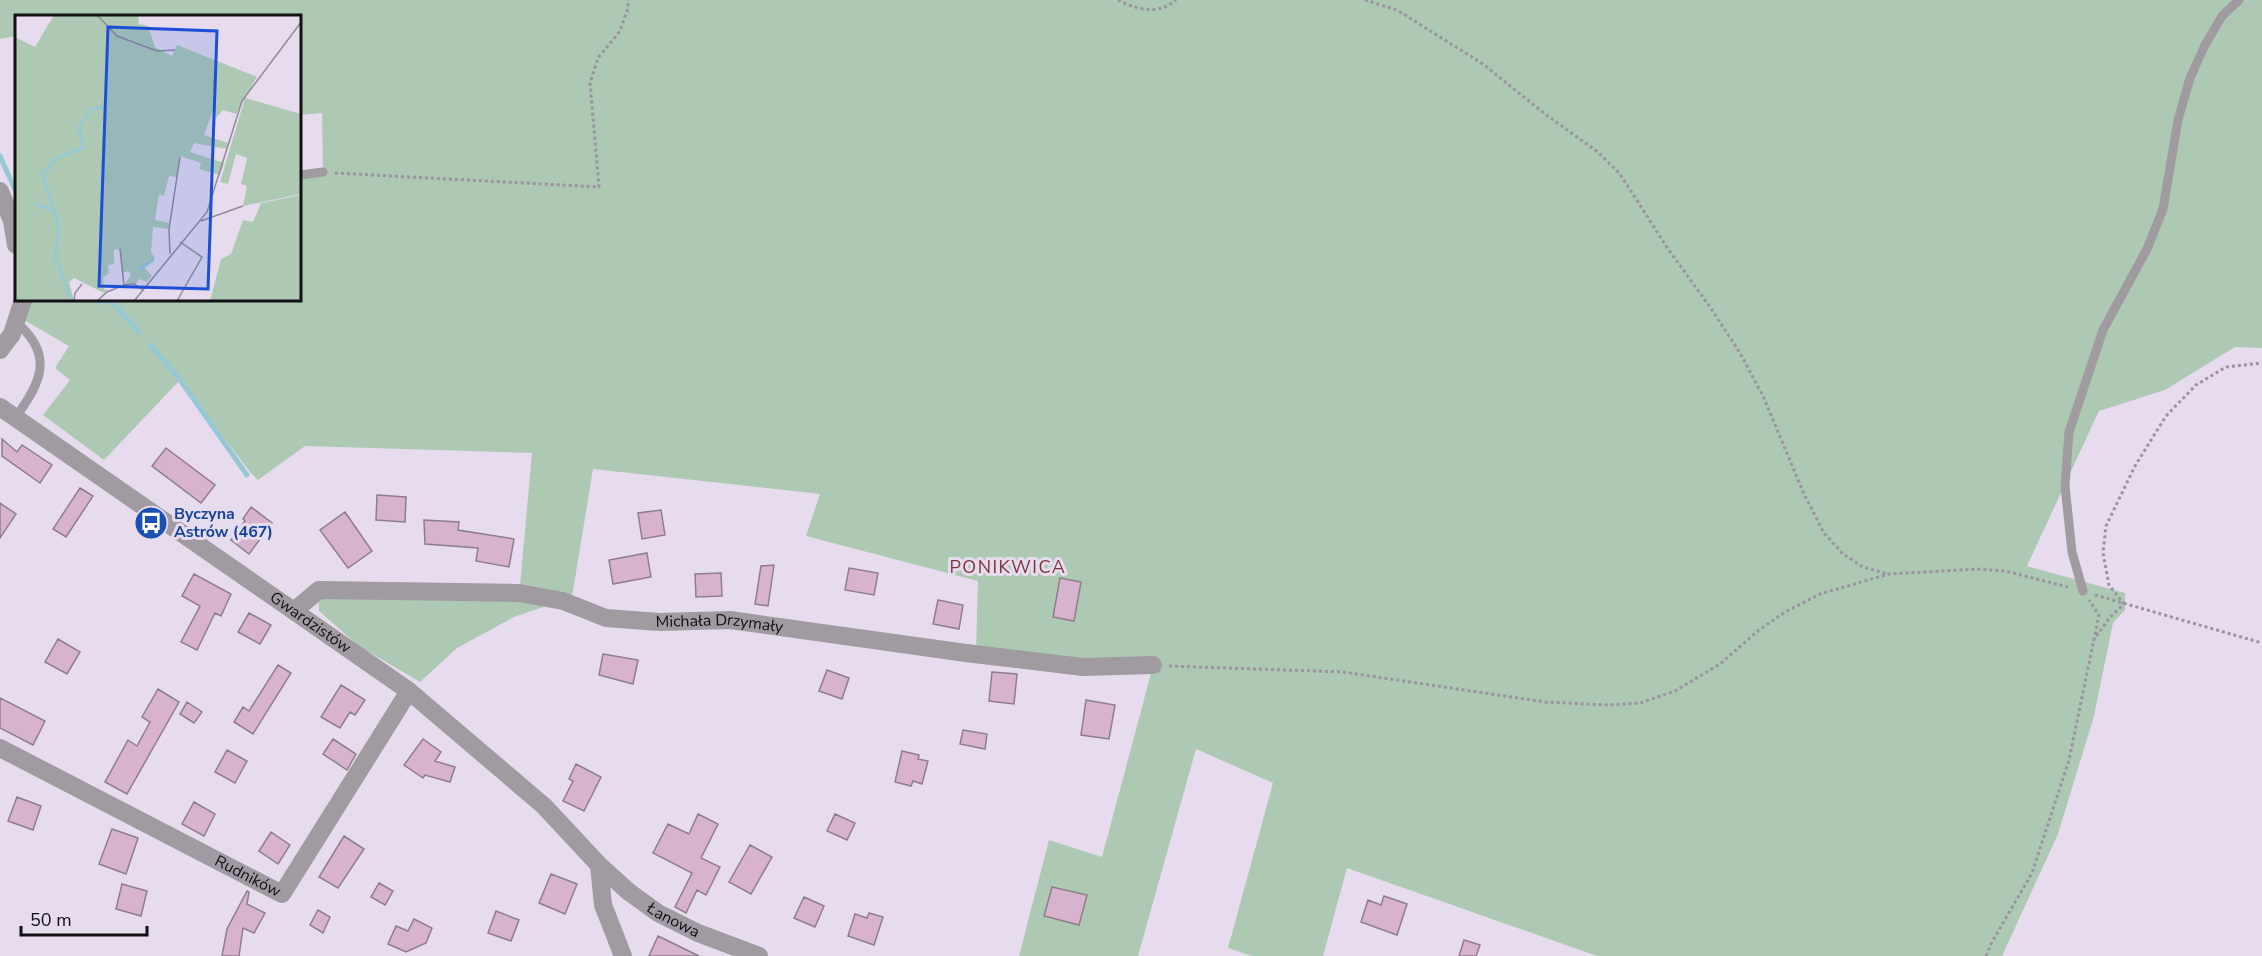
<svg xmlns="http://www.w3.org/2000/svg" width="2262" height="956" viewBox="0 0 2262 956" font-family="'Nunito Sans',sans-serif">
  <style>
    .green { fill: #aec9b3 }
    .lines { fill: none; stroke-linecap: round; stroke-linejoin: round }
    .stream { stroke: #96c8d4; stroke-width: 5 }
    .building { fill: #d7b3cd; stroke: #8f7e8a; stroke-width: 1.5 }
    .path { stroke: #9a93a1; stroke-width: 3; stroke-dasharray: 3 3; stroke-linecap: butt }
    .service { stroke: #a09aa1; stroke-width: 9 }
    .minor { stroke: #a09aa1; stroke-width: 18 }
    .tertiary { stroke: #a09aa1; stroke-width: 18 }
    .labels { text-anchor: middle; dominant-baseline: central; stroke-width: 6; stroke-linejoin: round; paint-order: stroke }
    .transit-label { font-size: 16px; font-weight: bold; fill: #164399; stroke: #e6dcee; text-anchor: start }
    .street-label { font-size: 16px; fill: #120f15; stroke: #e6dcee }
    .neighbourhood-label { font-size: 18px; letter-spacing: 1.5px; fill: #7b3338; stroke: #e6dcee }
    .inset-river { fill: none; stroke: #96c8d4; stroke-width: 3 }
    .inset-road { fill: none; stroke: #918a97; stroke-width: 1.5 }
    .view { fill: #1d4ed8; fill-opacity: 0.15; stroke: #1d4ed8; stroke-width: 3 }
    .inset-edge { fill: none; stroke: #120f15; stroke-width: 3 }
  </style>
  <rect width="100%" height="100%" fill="#e6dcee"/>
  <path class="green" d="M0 0H2262V348L2235 347 2165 390 2099 411 2027 566 2125 593V610L2113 623 2094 716 2058 834 2002 956H1597L1347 868 1323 956H1252L1228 948 1273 783 1196 749 1138 956H1019L1049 840 1102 857 1154 662 1083 661 976 650 978 581 806 536 820 494 593 469 572 597 520 586 532 453 305 446 258 480 250 472 180 380 104 460 43 415 70 380 55 368 69 346 24 320 30 300H300V176L323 172 322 113 300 115V16H16V36L0 39Z
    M319 590 558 602 514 617 457 648 420 682 359 646 319 611Z"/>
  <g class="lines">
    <path class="stream" d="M0 156 16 192
      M95 300 113 303 139 332
      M150 345 178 377 247 475"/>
  </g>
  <path class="building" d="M2 439 17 452 22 445 52 465 40 483 2 456Z
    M166 448 215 485 201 503 152 466Z
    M80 488 93 496 66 537 53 529Z
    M377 495 406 497 405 522 376 520Z
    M0 503 16 514 0 538Z
    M251 507 272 523 249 554 231 540 245 521 243 519Z
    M661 510 665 535 642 539 638 513Z
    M345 512 372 551 348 568 320 530Z
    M424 520 459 522 458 530 514 539 509 567 476 561 478 548 425 544Z
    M647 553 651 577 613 584 609 560Z
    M774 565 768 606 755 604 761 566Z
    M849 568 878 573 874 595 845 590Z
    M721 573 722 596 696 597 695 574Z
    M194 574 231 594 221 616 215 613 197 650 181 642 200 606 182 596Z
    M1060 578 1081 582 1074 621 1053 617Z
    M938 600 963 605 959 629 933 624Z
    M249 613 271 625 260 644 238 632Z
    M58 639 80 652 67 674 45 662Z
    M603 654 638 660 633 684 599 675Z
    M278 665 291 673 253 734 234 722 243 707 249 711Z
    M827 670 849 678 842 699 819 691Z
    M992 672 1017 674 1014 704 989 701Z
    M341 685 365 700 355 715 350 712 340 728 321 717Z
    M158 689 179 702 127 794 105 782 128 740 137 746 150 722 142 717Z
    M0 698 45 721 33 745 0 728Z
    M1086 700 1115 705 1109 739 1081 735Z
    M187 702 202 712 194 723 180 714Z
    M963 730 987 734 985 749 960 744Z
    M333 739 356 754 347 770 323 754Z
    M423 739 441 752 435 761 455 767 450 782 425 775 423 778 404 765Z
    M227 750 247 761 235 783 215 772Z
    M902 751 919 755 918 759 928 761 922 784 913 781 911 786 895 782Z
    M576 764 601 777 584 811 563 801 573 781 569 779Z
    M17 797 41 806 33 830 8 821Z
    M194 802 215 814 204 836 182 824Z
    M698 814 718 824 701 858 720 867 706 895 697 890 686 913 675 907 692 873 653 853 668 824 689 834Z
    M835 814 855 823 847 840 827 831Z
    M112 829 138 838 126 874 99 864Z
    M271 832 290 845 278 864 259 851Z
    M344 836 364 849 338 888 319 877Z
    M750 845 772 857 751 894 729 882Z
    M551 874 577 884 565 914 539 903Z
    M379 883 393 891 385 905 371 897Z
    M122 884 147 891 141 916 116 909Z
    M1052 887 1087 895 1079 925 1044 916Z
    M247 891 249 892 247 904 265 913 254 933 243 928 239 956H222L227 929Z
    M1384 896 1407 904 1397 935 1361 922 1368 900 1381 905Z
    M804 897 824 906 815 927 794 918Z
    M318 910 330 917 323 933 310 925Z
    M496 911 519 920 511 941 488 933Z
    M869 913 883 917 874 945 848 936 855 914 867 918Z
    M414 919 432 928 426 943 406 952 388 944 396 926 408 931Z
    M658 936 699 956H649Z
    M1464 940 1480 945 1476 956H1459Z"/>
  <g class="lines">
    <path class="path" d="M1118 0C1137 10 1159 15 1176 0
      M1365 0 1397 10 1483 64 1545 114 1598 152 1620 174 1668 249 1710 307 1740 353 1763 396 1804 494 1824 533 1843 554 1863 567 1887 574
      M335 173 599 187 590 83 598 58 620 31 628 8V0
      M2095 595 2262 643
      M2093 641 2110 617 2124 604 2109 585 2103 553 2106 526 2135 466 2166 416 2196 385 2226 367 2262 363
      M1169 666 1343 672 1545 702 1608 705 1640 703 1675 691 1720 664 1759 630 1785 612 1820 594 1889 574 1977 569 2005 571 2068 587
      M1986 956 1992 942 2032 873 2069 760 2099 615 2089 600"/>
    <path class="service" d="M300 175 323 172
      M15 418C41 383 55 355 16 322
      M2083 591 2072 552 2065 486 2069 432 2103 330 2147 249 2163 209 2178 120 2190 78 2205 45 2222 16 2239 0"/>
    <g class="minor">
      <path d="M0 191 12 221 16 245"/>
      <path d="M0 350 12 334 23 300"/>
      <path id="s1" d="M295 610 319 590 519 593 563 601 606 618 659 622 730 620 966 653 1083 667 1153 665"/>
      <path id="s2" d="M0 748 282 894 409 691"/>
      <path d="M599 865 603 905 623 956"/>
    </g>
    <path class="tertiary" id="s3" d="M0 407 409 691 544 806 599 865 629 892 658 913 698 933 759 956"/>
  </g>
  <defs>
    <symbol id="bus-disc" viewBox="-11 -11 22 22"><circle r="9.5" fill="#1a4fb4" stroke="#e6dcee"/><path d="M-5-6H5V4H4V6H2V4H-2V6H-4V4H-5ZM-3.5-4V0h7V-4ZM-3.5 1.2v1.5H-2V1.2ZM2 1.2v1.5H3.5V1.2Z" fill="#fff"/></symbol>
  </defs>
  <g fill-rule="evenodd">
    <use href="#bus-disc" x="132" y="504" width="38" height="38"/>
  </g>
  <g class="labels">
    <g class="transit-label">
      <text x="174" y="514">Byczyna<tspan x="174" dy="18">Astrów (467)</tspan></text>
    </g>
    <g class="street-label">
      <text stroke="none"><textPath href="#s3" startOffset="378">Gwardzistów</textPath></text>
      <text stroke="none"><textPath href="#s1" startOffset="436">Michała Drzymały</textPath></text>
      <text stroke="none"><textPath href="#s2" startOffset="279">Rudników</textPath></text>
      <text stroke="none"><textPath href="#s3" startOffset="849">Łanowa</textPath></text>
    </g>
    <g class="neighbourhood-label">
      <text x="1008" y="567">PONIKWICA</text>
    </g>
  </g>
  <g transform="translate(15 15)">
    <rect width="286" height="286" fill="#e6dcee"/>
    <path d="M39 0H123L124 9 133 11 140 32 157 41 162 30 242 62 221 99 208 95 201 103 199 92 189 120 213 128 212 134 179 128 175 137 209 148 205 160 184 154 186 148 165 141 162 162 154 161 149 181 144 179 140 205 155 208 153 214 138 212 136 237 140 243 128 251 137 261 132 267 124 264 121 269H110L116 260 113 256 108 258 105 235 99 234V249L93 250 94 258 88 263 89 274 93 275 89 278 59 263 54 267 59 286H0V22L20 32ZM230 83 286 99V179L228 191 232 171 226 169 232 143 221 139 213 169 205 167ZM286 180V286H195L206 244 216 239 228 205 238 207 246 188Z" fill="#aec9b3"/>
    <path class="inset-river" d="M20 189 38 195M124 255 139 244M57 286 40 242 44 213 28 159 41 144 69 132 64 112 76 94 88 92"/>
    <path class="inset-road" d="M82 0 102 21 142 36 160 35M186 206 228 191M105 234 109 270M155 239 154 214 165 142M59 286 60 278 67 269M82 286 92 277 109 270 119 269 128 275M119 286 192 197 227 86 287 6M162 286 187 242 165 227"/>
    <path class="view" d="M93 12 202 16 193 274 84 271Z"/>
    <rect width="286" height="286" class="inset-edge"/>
  </g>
  <path d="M21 926v9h126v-9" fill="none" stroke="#120f15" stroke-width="3"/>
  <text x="30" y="926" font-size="18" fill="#120f15" stroke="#e6dcee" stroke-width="4.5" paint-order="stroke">50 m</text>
</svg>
